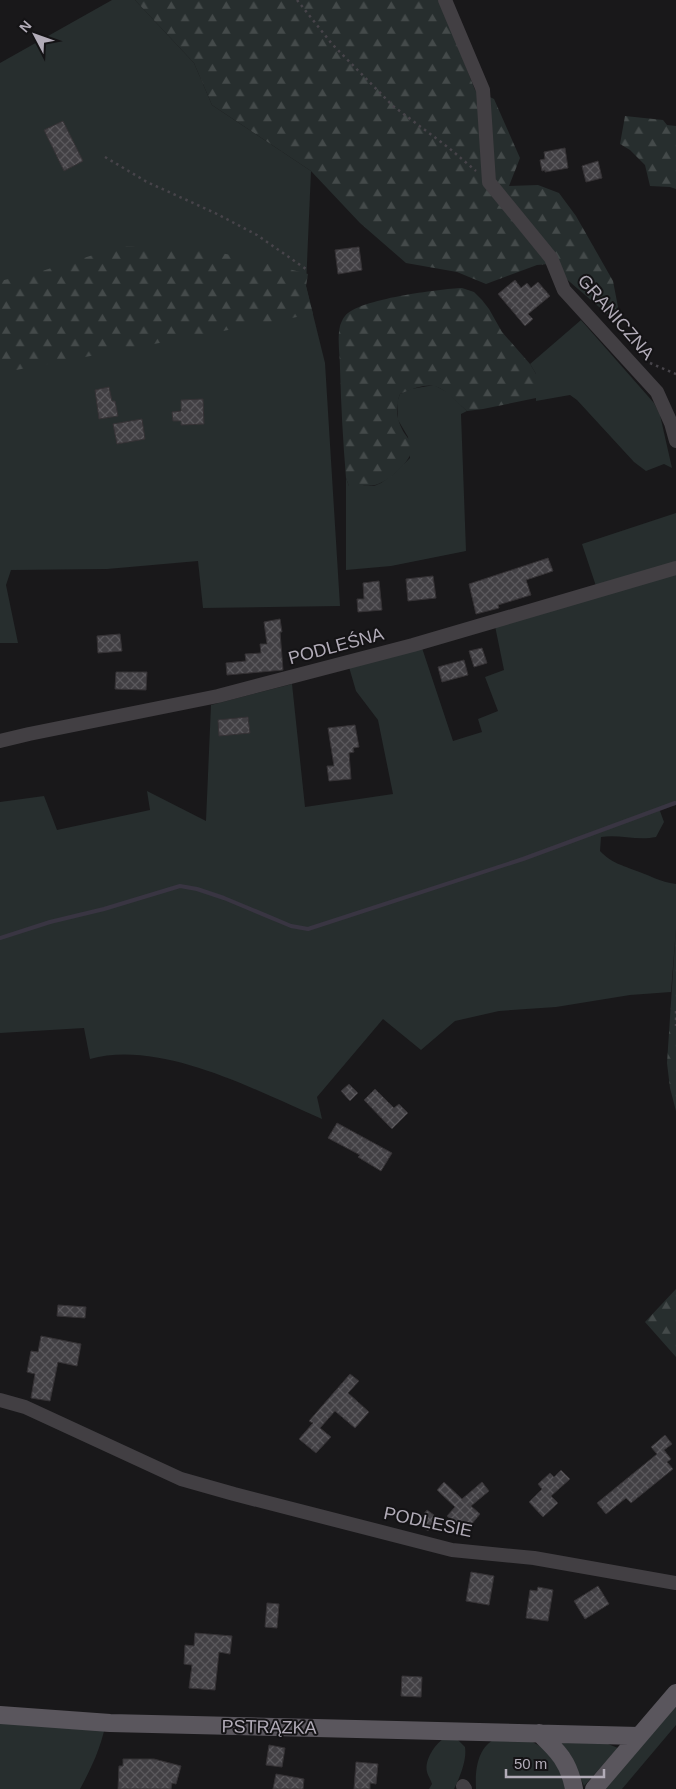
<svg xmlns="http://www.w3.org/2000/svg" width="676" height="1789" viewBox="0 0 676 1789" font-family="Arial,sans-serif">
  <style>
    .green { fill: #272e2e }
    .forest { fill: url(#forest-firs) }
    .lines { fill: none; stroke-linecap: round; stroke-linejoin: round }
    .stream { stroke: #393542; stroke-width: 4 }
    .building { fill: url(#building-cross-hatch); stroke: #353235 }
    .path { stroke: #47444a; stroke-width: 2.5; stroke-dasharray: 2.5 4; stroke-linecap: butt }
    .minor { stroke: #423f43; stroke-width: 14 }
    .major { stroke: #5a565d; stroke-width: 18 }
    .labels { text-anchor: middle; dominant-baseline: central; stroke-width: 4; stroke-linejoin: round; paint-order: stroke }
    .street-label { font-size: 18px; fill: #b2acb8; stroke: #141315 }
  </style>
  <defs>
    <pattern id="forest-firs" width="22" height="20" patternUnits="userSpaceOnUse" patternTransform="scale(1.25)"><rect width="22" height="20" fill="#272e2e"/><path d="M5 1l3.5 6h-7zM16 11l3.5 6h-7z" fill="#444a4a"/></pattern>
    <pattern id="building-cross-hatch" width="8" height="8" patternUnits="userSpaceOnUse" patternTransform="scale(1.25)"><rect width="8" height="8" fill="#424044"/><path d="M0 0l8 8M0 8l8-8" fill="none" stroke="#5b595d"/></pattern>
  </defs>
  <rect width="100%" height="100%" fill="#19181a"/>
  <path class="green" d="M112 0H135L194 63 212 105 311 171 306 286 325 363 340 606 203 608 198 561 107 569 11 570 6 585 18 643H0V63Z
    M581 320 654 403 660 415 672 468 664 464 646 471 634 462 577 400 570 395 536 401V374L530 364Z
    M434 385 447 392 467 411 461 414 466 551 391 566 346 570V478L349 486H374L381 483 395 473 410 458 408 437 398 420 397 402 400 394 411 389Z
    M676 513V805L657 809 660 811 664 822 656 837C637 841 619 834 601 837L600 851C612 863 619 864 634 870 649 875 660 882 676 884V929L671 992 630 995 556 1007 499 1011 455 1021 421 1050 383 1019 317 1097 322 1119C257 1091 161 1039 90 1059L84 1028 0 1033V802L44 796 57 830 150 810 147 791 206 821 211 705 292 684 305 807 393 794 378 720 356 691 349 667 422 648 453 741 482 732 478 719 498 711 485 677 504 670 494 621 596 586 582 544Z
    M676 1705V1725L622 1789H605Z
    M0 1707 107 1716C103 1743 93 1765 80 1789H0Z
    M445 1738H456L465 1747C467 1760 460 1777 454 1789H429L432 1784C431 1780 428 1776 427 1772 424 1761 435 1743 445 1738Z
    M493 1740 531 1741 545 1749 563 1774 565 1789H476C475 1771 477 1750 493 1740Z
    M559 1740 608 1744 618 1748 584 1786 570 1754Z"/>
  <path class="forest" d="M135 0H440L475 90 494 99 520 158 509 186 538 185 559 193 576 216 613 281 618 307 613 319 549 264 537 265 486 284 457 272 406 263 360 223 311 171 212 105 194 63Z
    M625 116 663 120 667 125 676 126V189L670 187 650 186 645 165 630 150 620 144Z
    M122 246C157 247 192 248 226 254 254 259 281 267 308 274L306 286 313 314 0 373V281L42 271Z
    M462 288 474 292 482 300 489 309 502 332 530 364 536 374V398L483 409 467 411C439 387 439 377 400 394 395 407 396 418 403 431 406 436 412 442 412 448 412 461 388 482 375 485 372 486 353 486 349 486L346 478C343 442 341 405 340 368 340 355 337 339 340 326 341 323 343 318 345 316 358 299 440 289 462 288Z
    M676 927V1111L670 1088 667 1063Z
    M676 1289V1357L645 1322Z"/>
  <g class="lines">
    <path class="stream" d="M0 938 50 922 104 909 180 886 197 889 224 898 291 926 308 929 523 859 675 803"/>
  </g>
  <path class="building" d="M63 121 83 161 64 171 44 130Z
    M565 148 568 168 545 172V170L542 171 540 160 545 159 544 152Z
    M598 161 602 178 586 182 582 166Z
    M359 247 362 270 338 274 335 250Z
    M515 280 521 288 527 283 531 288 538 282 550 296 528 314 533 319 525 326 498 294Z
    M109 387 112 401H115L118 416 99 419 95 390Z
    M203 399 204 424 181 425V421H173L172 412 181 411V400Z
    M142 419 145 439 117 444 113 424Z
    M548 558 553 571 526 580 531 595 498 605 499 608 476 614 469 584Z
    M433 576 436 598 408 601 406 579Z
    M379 581 382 610 358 612 357 599H364L363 583Z
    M280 619 282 632H280L283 670 227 675 226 663 246 661 245 654 261 653 260 644H267L264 622Z
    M120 634 122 651 98 653 97 636Z
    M482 648 487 663 474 667 469 651Z
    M464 660 468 675 442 682 438 667Z
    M116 672H147L146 690 115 689Z
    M248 717 250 733 219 736 218 720Z
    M355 725 359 747 353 748 354 752 349 753 351 779 329 781 327 766H334L328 728Z
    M349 1084 358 1093 350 1101 341 1091Z
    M375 1089 394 1108 399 1104 408 1113 392 1129 364 1100Z
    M337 1123 392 1153 381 1171 358 1157 360 1155 328 1138Z
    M58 1305 86 1307 85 1318 57 1316Z
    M41 1336 81 1344 77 1366 58 1362 50 1401 31 1398 35 1374 27 1372 31 1351 38 1352Z
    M350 1374 359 1381 348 1393 369 1412 355 1428 335 1411 320 1428 331 1437 316 1453 299 1439 313 1423 309 1421Z
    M665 1435 672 1444 664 1450 671 1459 667 1462 673 1469 631 1503 626 1498 606 1514 597 1503 657 1454 651 1447Z
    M561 1470 570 1479 551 1496 558 1503 543 1517 529 1502 542 1489 538 1484 550 1473 554 1477Z
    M444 1482 462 1499 482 1482 489 1491 471 1506 480 1514 466 1531 447 1516 455 1507 437 1490Z
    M427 1510 438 1518 428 1531 417 1522Z
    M471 1572 494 1576 489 1605 466 1601Z
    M598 1586 609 1604 585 1619 574 1601Z
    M538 1587 553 1590 548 1621 526 1618 530 1590 537 1591Z
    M267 1603 279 1604 277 1628 265 1627Z
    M195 1633 232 1636 230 1654 219 1652 215 1690 189 1688 192 1665 184 1664 185 1645 194 1646Z
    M402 1676 422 1677 421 1697 401 1696Z
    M269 1745 285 1748 282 1767 266 1765Z
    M123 1759H154L181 1766 176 1784 172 1783 171 1789H118L119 1766H123Z
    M356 1762 378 1764 376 1784 370 1783V1789H354Z
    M276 1774 304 1779 303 1789H273Z"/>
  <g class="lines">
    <path class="path" d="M297 0 332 44 393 106 449 148 476 171
      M105 157 147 182 215 213 257 235 306 269
      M650 363 676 374
      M676 1011V1026"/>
    <path class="minor" d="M445 0 483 90 489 182 551 258 564 290 657 392 671 423 676 441
      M0 741 29 734 218 696 413 645 676 568
      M0 1400 25 1407 181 1479 234 1494 452 1550 534 1558 676 1583
      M463 1786 465 1789"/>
    <path class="major" d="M0 1715 110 1723 639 1736
      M539 1733C558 1751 569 1762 574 1789
      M594 1789 676 1693"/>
  </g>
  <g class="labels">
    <g class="street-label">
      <text transform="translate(616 317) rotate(49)">GRANICZNA</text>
      <text transform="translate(336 646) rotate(-15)">PODLEŚNA</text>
      <text transform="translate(428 1522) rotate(12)">PODLESIE</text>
      <text transform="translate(269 1727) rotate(1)">PSTRĄZKA</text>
    </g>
  </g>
  <g transform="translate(35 35) rotate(311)" stroke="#141315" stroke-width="4" paint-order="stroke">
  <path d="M0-4L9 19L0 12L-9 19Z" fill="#b2acb8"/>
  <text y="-8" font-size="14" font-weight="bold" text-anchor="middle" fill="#b2acb8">N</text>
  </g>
  <path d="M506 1769v8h98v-8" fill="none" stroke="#b2acb8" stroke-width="2.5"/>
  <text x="514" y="1769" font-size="15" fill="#b2acb8" stroke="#141315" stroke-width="4" paint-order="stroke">50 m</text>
</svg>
